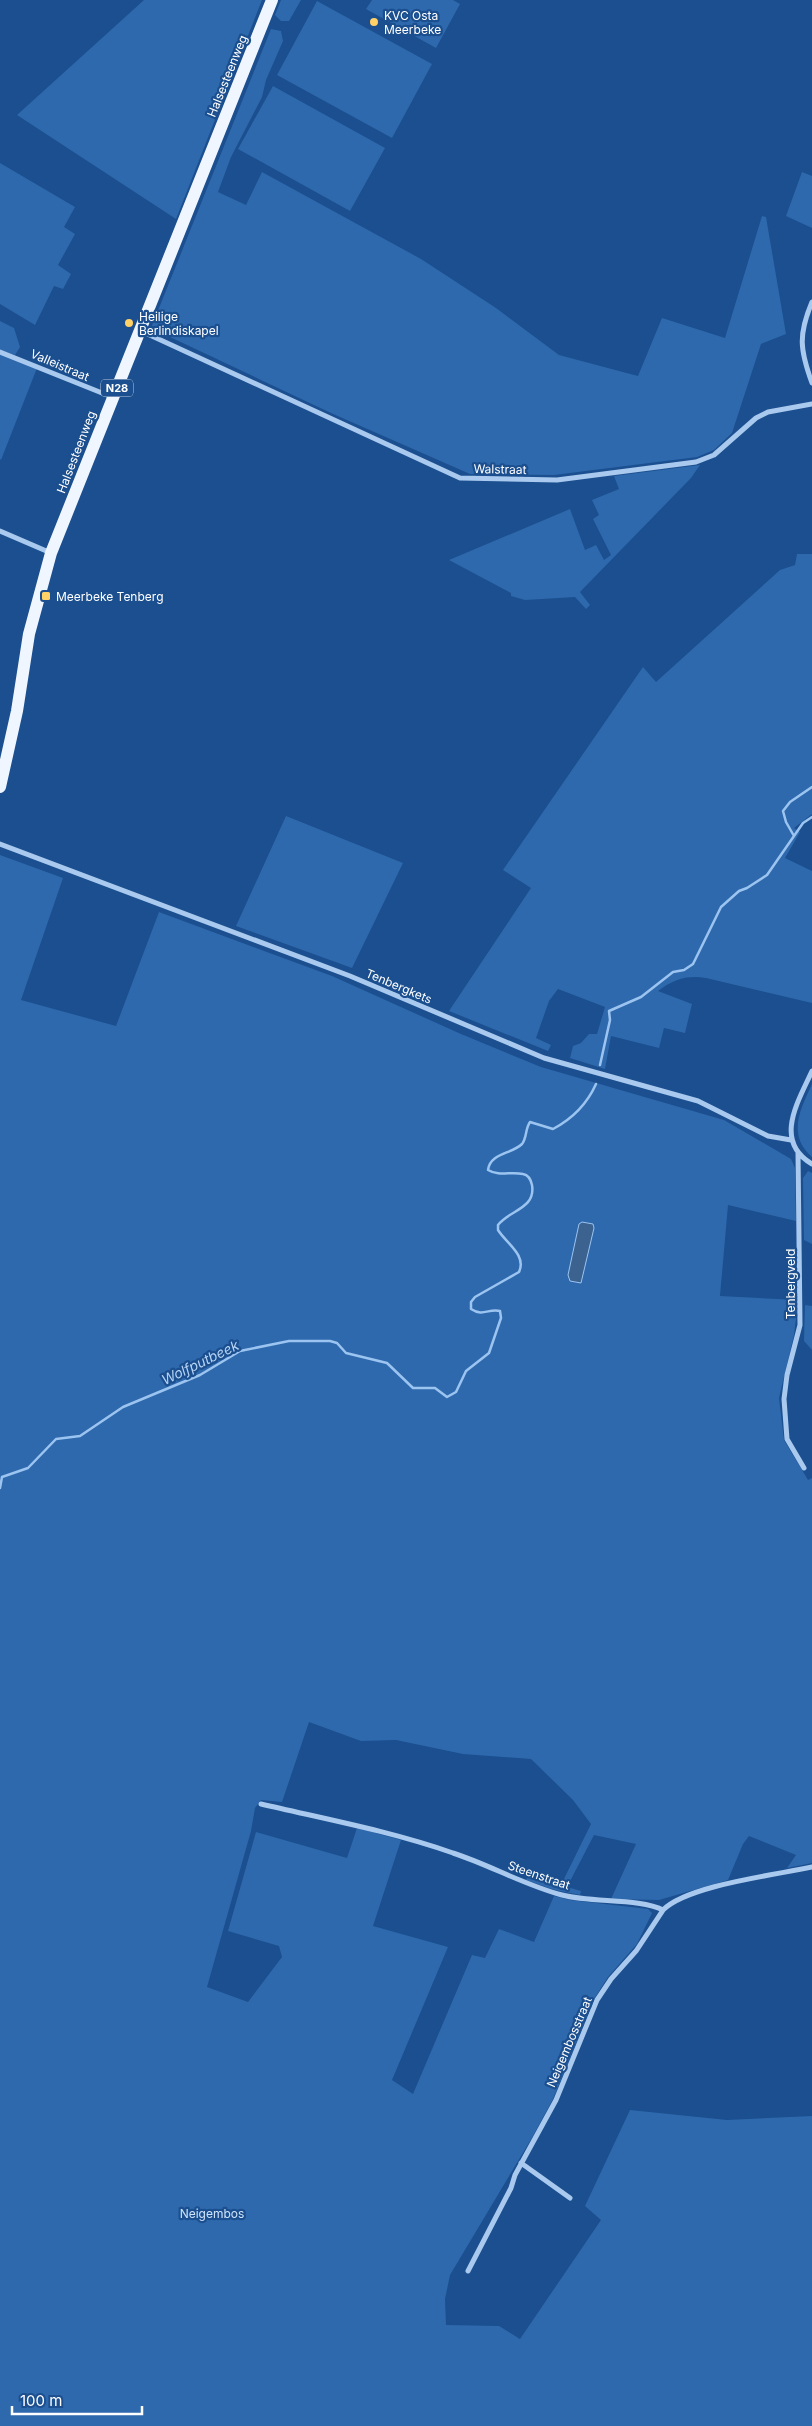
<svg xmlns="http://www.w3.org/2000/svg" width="812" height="2426" viewBox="0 0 812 2426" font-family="Inter,sans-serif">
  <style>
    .green { fill: #2e69ad }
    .water { fill: #3c6290; stroke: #9cc4f0 }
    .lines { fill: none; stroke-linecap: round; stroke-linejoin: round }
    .stream { stroke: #9cc4f0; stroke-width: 2.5 }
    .minor { stroke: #a9c9ee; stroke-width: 5 }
    .primary { stroke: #f0f6ff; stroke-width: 12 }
    .poi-dot { fill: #ffd166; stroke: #1b4f8f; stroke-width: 2 }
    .labels { text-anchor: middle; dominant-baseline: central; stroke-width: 4.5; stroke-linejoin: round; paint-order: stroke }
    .shield { fill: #1b4f8f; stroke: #bbcadd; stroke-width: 1 }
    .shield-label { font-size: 11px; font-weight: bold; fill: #fff }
    .poi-label { font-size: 12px; fill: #fff; stroke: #1b4f8f; text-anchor: start }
    .street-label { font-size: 12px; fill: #fff; stroke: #1b4f8f }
    .park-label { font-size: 12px; fill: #cfe3fa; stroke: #1b4f8f }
    .water-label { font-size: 14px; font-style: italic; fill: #b5d3f5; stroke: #1b4f8f }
  </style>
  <rect width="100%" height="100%" fill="#1b4f8f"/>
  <path class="green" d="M144 0H262L176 219 17 115Z
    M281 0H301L289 21H281L275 15Z
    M372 0H453L460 4 436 48 366 9Z
    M317 1 432 64 392 138 277 75Z
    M271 29 281 31 283 41 266 80 262 97 231 157 218 192 246 205 262 172 421 259 496 308 559 355 638 376 662 318 725 338 762 216 766 217 786 334 761 344 732 433 714 450 697 457 554 475 470 474 331 413 151 328Z
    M273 86 385 148 350 211 238 149Z
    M0 163 75 207 64 227 75 234 58 265 71 274 63 289 54 286 35 325 0 304Z
    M802 172 812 176V228L786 216Z
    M0 321 14 328 20 347 15 355 0 350Z
    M0 354 37 368 1 460 0 459Z
    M700 465 691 478 580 592 590 605 586 609 575 597 525 600 511 596V593L449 560 570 509 585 550 596 545 604 560 611 555 593 519 599 515 592 500 619 489 614 476Z
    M797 554H812V814L794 828 800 832 785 858 812 871V1003L706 978C687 975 674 979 658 991L692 1004 685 1033 664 1028 659 1048 611 1036 605 1069 570 1058 573 1046 581 1043 589 1034H597L605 1007 558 989 549 1001 536 1038 551 1045 548 1051 449 1011 531 888 503 870 643 667 656 682 780 570 795 565Z
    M286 816 403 863 352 968 236 926Z
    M0 855 63 878 21 1000 116 1026 159 912 332 976 461 1034 541 1067 724 1120 791 1159 795 1168 796 1221 728 1205 720 1296 798 1300 794 1335 779 1398 784 1440 808 1480 812 1478V1863L787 1868 796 1855 749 1836 743 1844 728 1880 659 1900 611 1899 636 1844 594 1835 567 1887 581 1891 580 1895 555 1890 526 1880 528 1876 560 1887 591 1824 573 1800 531 1759 463 1754 396 1740 361 1741 309 1722 282 1802 261 1800 255 1808 251 1831 207 1987 248 2002 282 1957 279 1946 228 1931 256 1832 347 1858 357 1828 401 1840 373 1926 448 1947 392 2080 413 2094 472 1955 485 1958 499 1929 534 1942 554 1896 570 1900 648 1909 652 1913 637 1944 608 1977 594 1999 553 2099 533 2136 450 2275 445 2299 446 2325 499 2326 520 2339 601 2220 585 2206 630 2110 727 2120 812 2116V2426H0Z
    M812 1084V1157C787 1135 800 1110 812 1084Z
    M808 1171 812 1173V1244L804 1240 803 1178Z
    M805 1305 812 1306V1350L804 1341Z"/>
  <path class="water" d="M582 1222 593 1224 594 1228 581 1283 570 1281 568 1275 579 1224Z"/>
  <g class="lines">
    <path class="stream" d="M794 836 786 822 783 811 790 802 812 787
      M600 1065 610 1020 609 1011 641 997 673 972 684 970 693 964 721 907 739 891 747 888 767 875 803 823 812 817
      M0 1488 2 1477 28 1468 56 1439 80 1436 123 1407 200 1375 240 1351 289 1341H330L337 1343 346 1353 387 1363 413 1388H435L447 1397 456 1392 466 1371 489 1353 501 1318 500 1311C489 1308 483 1317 471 1309V1302L475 1297 519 1272C527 1255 506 1243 498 1230V1225C509 1210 536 1209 532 1185 531 1180 528 1175 523 1174 510 1171 500 1177 488 1170 490 1153 512 1154 522 1144 527 1138 525 1129 530 1122L553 1129C572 1119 587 1104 596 1084"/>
    <path class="minor" d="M812 302C798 335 800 350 812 383
      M141 331 460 478 557 480 696 462 714 455 756 418 768 412 812 404
      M0 352 112 397
      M0 531 51 553
      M0 844 350 976 544 1058 698 1101 768 1136 791 1140
      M812 1071C798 1102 773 1141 812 1164
      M798 1153 800 1325 787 1375 784 1399 787 1439 804 1468
      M261 1804C325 1819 390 1831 453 1853 490 1865 524 1885 562 1895 591 1903 640 1898 663 1910 688 1885 776 1875 812 1867
      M521 2163 570 2198
      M468 2271 511 2188 515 2175 556 2100 597 2000 611 1979 636 1951 663 1910"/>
    <path class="primary" d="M0 787 17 711 29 634 51 553 272 0"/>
  </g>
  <g class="poi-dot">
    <circle cx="374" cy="22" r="5"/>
    <circle cx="129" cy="323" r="5"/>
    <rect x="41" y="591" width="10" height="10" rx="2.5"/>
  </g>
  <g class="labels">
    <rect class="shield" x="101" y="379.5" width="32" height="17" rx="4"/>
    <g class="shield-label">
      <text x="117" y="388">N28</text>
    </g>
    <g class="poi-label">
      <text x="384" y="15">KVC Osta<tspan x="384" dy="14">Meerbeke</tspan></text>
      <text x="139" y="316">Heilige<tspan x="139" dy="14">Berlindiskapel</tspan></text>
      <text x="56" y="596">Meerbeke Tenberg</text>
    </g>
    <g class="street-label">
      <text transform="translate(227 76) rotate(-68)">Halsesteenweg</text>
      <text transform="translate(60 365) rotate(23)">Valleistraat</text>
      <text transform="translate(76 452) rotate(-69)">Halsesteenweg</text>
      <text transform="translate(500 469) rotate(1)">Walstraat</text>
      <text transform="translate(399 986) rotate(23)">Tenbergkets</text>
      <text transform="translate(790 1284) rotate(-90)">Tenbergveld</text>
      <text transform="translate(539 1875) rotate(19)">Steenstraat</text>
      <text transform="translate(569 2042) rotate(-67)">Neigembosstraat</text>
    </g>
    <g class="park-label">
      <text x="212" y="2213">Neigembos</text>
    </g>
    <g class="water-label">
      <text transform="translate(200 1362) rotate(-26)">Wolfputbeek</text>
    </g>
  </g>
  <path d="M12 2406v8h130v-8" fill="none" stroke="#ffffff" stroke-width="2.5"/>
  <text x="20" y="2406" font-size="15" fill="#ffffff" stroke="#1b4f8f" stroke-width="4" paint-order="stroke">100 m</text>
</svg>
